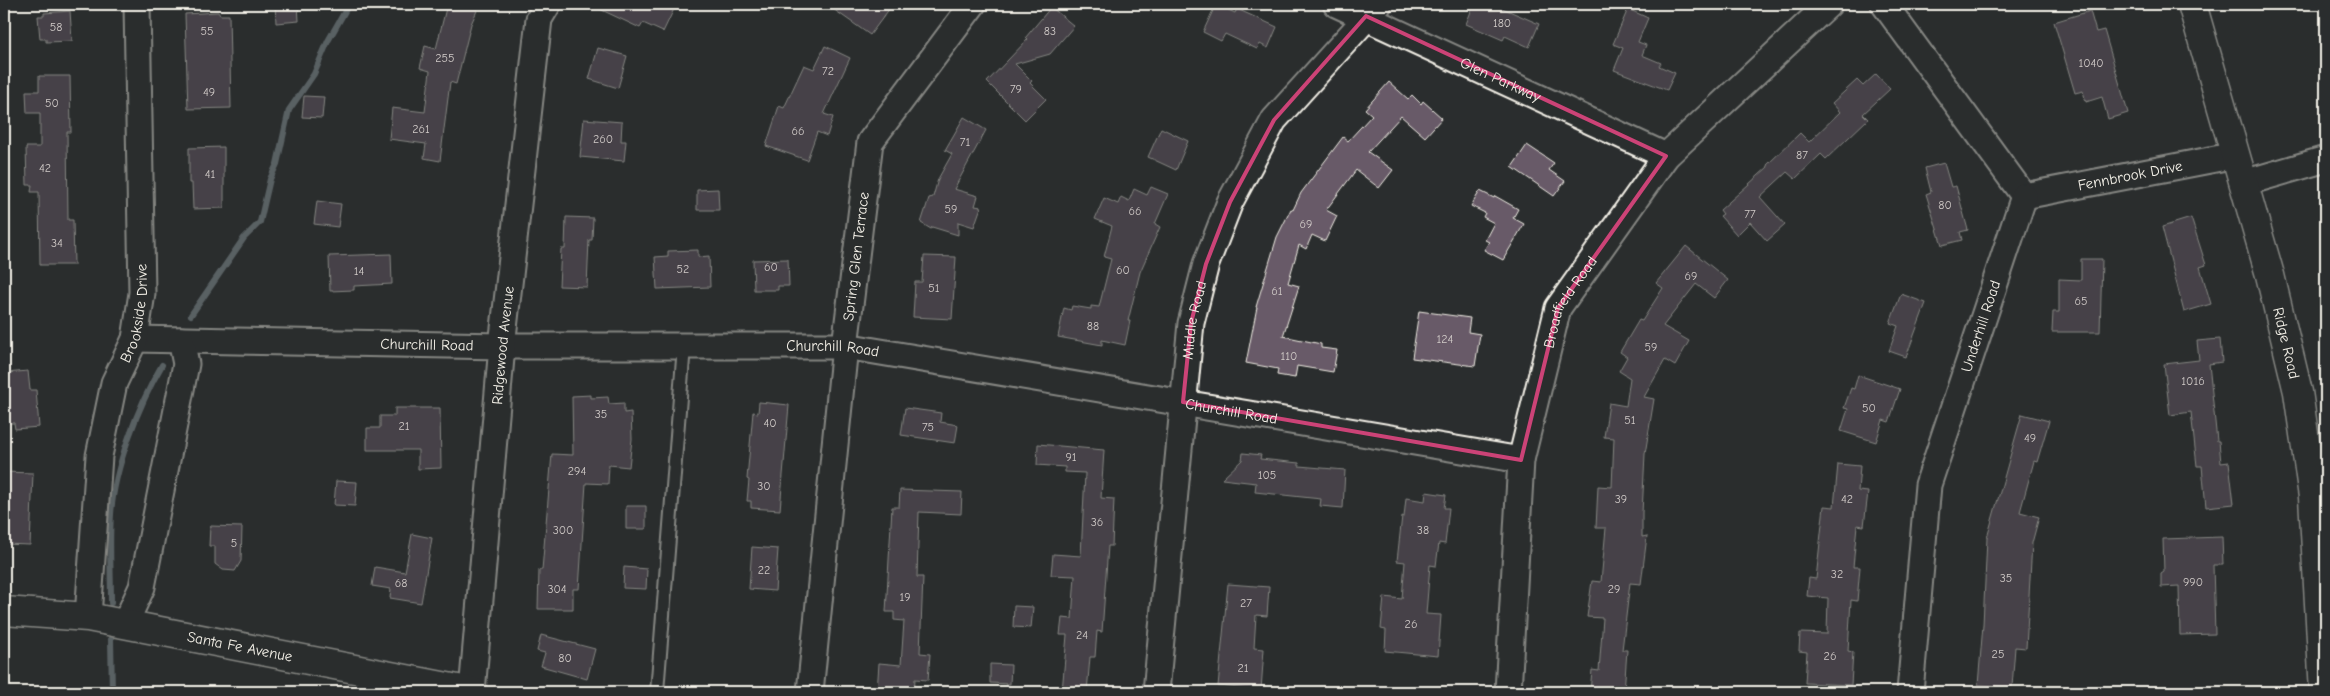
<svg xmlns="http://www.w3.org/2000/svg" width="2330" height="696" viewBox="0 0 2330 696" font-family="'Comic Neue',sans-serif">
  <style>
    .lines { fill: none; stroke-linecap: round; stroke-linejoin: round }
    .stream { stroke: #939fa4; stroke-width: 6 }
    .building { fill: #685a67; stroke: #f4f1e8 }
    .lane-casing { stroke: #f4f1e8; stroke-width: 16 }
    .street-casing { stroke: #f4f1e8; stroke-width: 29 }
    .secondary-casing { stroke: #f4f1e8; stroke-width: 31 }
    .lane { stroke: #2a2d2e; stroke-width: 12 }
    .street { stroke: #2a2d2e; stroke-width: 25 }
    .secondary { stroke: #2a2d2e; stroke-width: 28 }
    .marked { fill: none; stroke: #cc4377; stroke-width: 4; stroke-linejoin: round }
    .labels { text-anchor: middle; dominant-baseline: central; stroke-width: 5; stroke-linejoin: round; paint-order: stroke }
    .number-label { font-size: 12px; fill: #d1cbc8 }
    .street-label { font-size: 15px; fill: #f4f1e8; stroke: #2a2d2e }
  </style>
  <rect width="100%" height="100%" fill="#2a2d2e"/>
  <filter id="ink" filterUnits="userSpaceOnUse"><feTurbulence type="fractalNoise" baseFrequency=".02" numOctaves="2"/><feDisplacementMap in="SourceGraphic" scale="10" xChannelSelector="R" yChannelSelector="G"/><feConvolveMatrix kernelMatrix="1 2 1 2 8 2 1 2 1" color-interpolation-filters="sRGB"/></filter>
  <g filter="url(#ink)">
    <g class="lines">
      <path class="stream" d="M191 315 244 238 260 222 270 179 277 164 289 110 314 74 328 41 349 4
        M111 603C111 573 109 543 111 514 114 468 139 404 162 365
        M111 639 112 692"/>
    </g>
    <path class="building" d="M275 4H298L299 21 276 23Z
      M447 4H480L471 24 456 84 450 82 440 161 424 158 426 144 389 139 392 108 425 112 430 71 420 68 425 46 436 49Z
      M589 4H661L674 9 663 32 643 23 640 28Z
      M826 4H893L870 35Z
      M1216 4 1235 13 1237 9 1277 27 1268 48 1260 44 1257 49 1225 34 1221 41 1203 32Z
      M1474 4H1493L1539 24 1529 47 1505 36 1503 40 1466 24Z
      M1051 7 1074 26 1050 54 1015 64 1032 81 1030 83 1046 99 1025 120 987 82 1028 39 1026 37Z
      M1628 9 1648 18 1638 42 1646 45 1642 55 1661 63 1659 66 1675 73 1667 90 1614 70 1623 48 1613 44Z
      M70 11 72 41 46 42V39H40L38 16H44V13Z
      M2090 11 2096 32 2104 30 2128 113 2108 119 2102 97 2086 102 2083 91 2075 93 2054 22Z
      M218 12 220 15H229L231 108 188 109 185 14Z
      M825 46 850 58 824 114 833 117 827 136 817 132 807 160 766 146 779 106 784 108 804 65 814 69Z
      M598 48 627 56 618 88 589 79Z
      M1876 74 1890 89 1863 114 1868 119 1826 159 1821 154 1795 179 1787 172 1760 197 1785 225 1767 241 1750 222 1737 235 1720 216 1723 214 1720 210 1768 167 1767 165 1800 133 1809 142 1840 112 1832 103 1857 80 1863 86Z
      M39 76H70L71 132H67L68 220H73L74 265H40L39 192H31L32 185H27L26 147H40V113H27L26 91H39Z
      M1389 82 1408 99 1412 95 1421 104 1423 101 1442 118 1425 137 1401 116 1368 152 1393 170 1379 188 1356 170 1326 210 1337 216 1325 241 1312 235 1306 249 1299 245 1288 283 1299 286 1283 336 1321 344V348L1337 350 1333 372 1297 366 1295 378 1277 375 1278 369 1246 363 1257 307H1256L1277 237 1291 209 1293 210 1301 193 1343 137 1348 141 1372 115 1365 109Z
      M304 96 324 97 322 118 302 117Z
      M964 117 986 130 954 189 978 196 975 206 981 207 974 227 958 222V235L932 227 931 229 921 223 929 198 933 197 938 179 952 154 945 150Z
      M584 119 622 122 621 141H626L624 161 580 157Z
      M1161 128 1188 141 1176 170 1148 157Z
      M1527 145 1554 163 1549 170 1565 181 1554 196 1512 167Z
      M224 147V208L193 209 192 183H189V148Z
      M1944 163 1951 187 1956 186 1968 230 1960 232 1962 240 1942 245 1926 194 1931 192 1925 168Z
      M1151 187 1168 194 1155 224 1160 227 1140 272 1128 321H1130L1125 345 1102 340V345L1058 337 1064 308 1071 310 1072 306 1091 309V306L1099 307 1111 259 1104 257 1112 226 1095 219 1104 198 1118 204 1121 197 1129 201 1134 189 1147 195Z
      M718 189 719 210H697V190Z
      M1480 191 1494 198 1495 196 1518 209 1513 218 1524 224 1503 260 1484 250 1489 242 1485 240 1494 223 1483 217 1485 213 1471 206Z
      M317 201 341 204 338 227 314 224Z
      M566 217 593 218 592 240H589L587 287 559 286 561 249H565Z
      M2191 218 2206 265 2200 267 2211 304 2184 312 2162 227Z
      M1686 246 1728 280 1714 298 1696 284 1663 326 1689 341 1675 366 1665 360 1644 397 1654 399 1645 454 1642 513V537L1647 536 1641 584 1630 583 1622 650H1627L1624 692H1590L1592 670 1599 671 1603 618 1587 617 1592 581 1601 582 1606 528H1596L1598 486 1612 487 1614 438 1604 437 1609 403 1626 406 1630 378 1619 371 1627 357 1620 352 1639 320 1642 321 1663 288 1656 283Z
      M698 250V257L709 256 710 287 657 289 655 257 668 256V251Z
      M391 254 392 284 354 286V290L330 291 329 256Z
      M924 256 956 257 952 319 913 317 915 282H922Z
      M788 259 789 286H778V290H754L753 260Z
      M2081 259H2102L2100 332H2052L2053 312H2059V279L2081 280Z
      M1901 294 1926 303 1906 357 1889 351 1898 326 1890 323Z
      M1419 311 1470 318 1468 332 1480 334 1475 366 1412 358Z
      M2220 339 2222 362 2209 364 2217 441H2219L2221 463 2229 462 2234 504 2206 507 2202 466H2197L2191 412 2170 415 2164 364 2199 360 2197 341Z
      M28 371 30 390H36L39 427 15 429 14 423H6L5 405H8L6 373Z
      M1858 375 1900 389 1889 422 1883 420 1876 442 1841 431 1848 409 1844 408 1851 388 1854 389Z
      M591 395V398L608 397 609 404 624 403V413L631 412 632 439 629 467 609 465 608 484 586 483 579 589H573V609H538L539 570H542L552 454 573 455 572 396Z
      M759 402 789 405 780 510 751 508V501H747L749 480 747 479 753 412 758 413Z
      M395 408H440L441 468 418 469V450H367V428H380V416H395Z
      M905 408 941 413 940 422 958 425 955 443 901 435Z
      M2022 414 2049 421 2037 462 2034 461 2020 512 2039 517 2032 543 2026 648 2015 647 2012 687 1978 685 1983 625 1987 538Z
      M1038 444 1104 450 1101 498 1114 499 1112 546H1108L1102 632 1097 631 1095 657H1090L1087 692H1062L1067 635H1060L1062 618 1072 619 1075 576 1051 575 1053 554 1081 556 1085 473 1065 472V467L1037 465Z
      M1243 453 1261 455 1260 459 1299 463V466L1345 470 1343 508 1320 506 1321 499 1255 492 1256 483 1222 479 1242 460Z
      M1838 464 1860 466 1858 491 1868 492 1864 526 1857 525 1853 567H1860L1857 601 1851 600 1848 651 1853 652 1851 685 1805 683 1807 652 1799 651 1800 633 1827 634 1828 598 1807 596 1809 578 1816 579 1824 506 1834 507Z
      M4 472 33 473 30 545 4 544Z
      M336 481 357 482 355 506 334 505Z
      M900 490 962 492 961 514 919 512 917 577H923L920 653 930 654 928 680 915 679 914 692H877L879 663 901 665 904 621 894 620V612H886L892 507H899Z
      M1426 492 1446 495 1444 508H1449L1445 544 1439 543 1436 566 1430 565 1426 614 1441 615 1438 656 1385 651 1386 630 1381 629 1384 597 1402 599 1405 562 1397 561 1402 516 1404 517 1406 498 1425 501Z
      M626 506H646V529H626Z
      M210 526 242 527 241 561 235 571 223 570 215 564V546H209Z
      M412 534 432 538 421 603 390 598 391 589 372 586 375 567 405 572Z
      M2222 537 2223 565H2213L2215 634 2180 635 2179 586 2161 587V574L2164 572 2163 539Z
      M752 547 778 549 775 591 749 589Z
      M624 567 647 569 646 589 623 588Z
      M1228 584 1269 587 1267 616 1256 615 1254 648 1264 649 1261 690 1218 686Z
      M1014 606 1033 607 1031 628 1013 627Z
      M541 635 595 649 587 679 541 666 545 653 537 651Z
      M990 664 1011 665 1010 684 990 683Z"/>
    <g class="lines">
      <defs>
        <path id="lane" d="M657 692 684 346"/>
        <g id="street">
          <path id="s1" d="M1336 4 1666 156"/>
          <path d="M1884 4 2024 196"/>
          <path d="M2244 183 2326 159"/>
          <path id="s2" d="M2024 196 2236 155"/>
          <path id="s3" d="M135 339 502 346H845L1521 460"/>
          <path id="s4" d="M88 617 99 456 114 383 135 339 142 293 137 4"/>
          <path d="M125 624 142 587 186 364 181 340"/>
          <path id="s5" d="M472 692 502 346 539 19 548 4"/>
          <path id="s6" d="M810 692 845 346 870 142 973 4"/>
          <path id="s7" d="M1156 692 1191 323 1206 264 1230 202 1274 120 1379 4"/>
          <path id="s8" d="M1508 692 1521 460 1558 308 1666 156 1829 4"/>
          <path id="s9" d="M1910 692 1928 485 2024 196"/>
        </g>
        <g id="secondary">
          <path id="s10" d="M2192 4 2270 275 2298 392 2313 497 2324 692"/>
          <path id="s11" d="M4 611 88 617 473 692"/>
        </g>
      </defs>
      <use href="#lane" class="lane-casing"/>
      <use href="#street" class="street-casing"/>
      <use href="#secondary" class="secondary-casing"/>
      <use href="#lane" class="lane"/>
      <use href="#street" class="street"/>
      <use href="#secondary" class="secondary"/>
    </g>
  </g>
  <path d="M0 0H2330V696H0ZM1366 16 1666 156 1558 308 1521 460 1183 402 1191 323 1206 264 1230 202 1274 120Z" fill="#2a2d2e" fill-opacity=".55" fill-rule="evenodd"/>
  <path class="marked" d="M1366 16 1666 156 1558 308 1521 460 1183 402 1191 323 1206 264 1230 202 1274 120Z"/>
  <g class="labels">
    <g class="number-label">
      <text x="1502" y="23">180</text>
      <text x="56" y="27">58</text>
      <text x="207" y="31">55</text>
      <text x="1050" y="31">83</text>
      <text x="445" y="58">255</text>
      <text x="2091" y="63">1040</text>
      <text x="828" y="71">72</text>
      <text x="1016" y="89">79</text>
      <text x="209" y="92">49</text>
      <text x="52" y="103">50</text>
      <text x="421" y="129">261</text>
      <text x="798" y="131">66</text>
      <text x="603" y="139">260</text>
      <text x="965" y="142">71</text>
      <text x="1802" y="155">87</text>
      <text x="45" y="168">42</text>
      <text x="210" y="174">41</text>
      <text x="1945" y="205">80</text>
      <text x="951" y="209">59</text>
      <text x="1135" y="211">66</text>
      <text x="1750" y="214">77</text>
      <text x="1306" y="224">69</text>
      <text x="57" y="243">34</text>
      <text x="771" y="267">60</text>
      <text x="683" y="269">52</text>
      <text x="1123" y="270">60</text>
      <text x="359" y="271">14</text>
      <text x="1691" y="276">69</text>
      <text x="934" y="288">51</text>
      <text x="1277" y="291">61</text>
      <text x="2081" y="301">65</text>
      <text x="1093" y="326">88</text>
      <text x="1445" y="339">124</text>
      <text x="1651" y="347">59</text>
      <text x="1289" y="356">110</text>
      <text x="2193" y="381">1016</text>
      <text x="1869" y="408">50</text>
      <text x="601" y="414">35</text>
      <text x="1630" y="420">51</text>
      <text x="770" y="423">40</text>
      <text x="404" y="426">21</text>
      <text x="928" y="427">75</text>
      <text x="2030" y="438">49</text>
      <text x="1071" y="457">91</text>
      <text x="577" y="471">294</text>
      <text x="1267" y="475">105</text>
      <text x="764" y="486">30</text>
      <text x="1621" y="499">39</text>
      <text x="1847" y="499">42</text>
      <text x="1097" y="522">36</text>
      <text x="563" y="530">300</text>
      <text x="1423" y="530">38</text>
      <text x="234" y="543">5</text>
      <text x="764" y="570">22</text>
      <text x="1837" y="574">32</text>
      <text x="2006" y="578">35</text>
      <text x="2193" y="582">990</text>
      <text x="401" y="583">68</text>
      <text x="557" y="589">304</text>
      <text x="1614" y="589">29</text>
      <text x="905" y="597">19</text>
      <text x="1246" y="603">27</text>
      <text x="1411" y="624">26</text>
      <text x="1082" y="635">24</text>
      <text x="1998" y="654">25</text>
      <text x="1830" y="656">26</text>
      <text x="565" y="658">80</text>
      <text x="1243" y="668">21</text>
    </g>
    <g class="street-label">
      <text stroke="none"><textPath href="#s1" startOffset="181">Glen Parkway</textPath></text>
      <text stroke="none"><textPath href="#s2" startOffset="108">Fennbrook Drive</textPath></text>
      <text stroke="none"><textPath href="#s6" startOffset="438">Spring Glen Terrace</textPath></text>
      <text stroke="none"><textPath href="#s8" startOffset="399">Broadfield Road</textPath></text>
      <text stroke="none"><textPath href="#s4" startOffset="310">Brookside Drive</textPath></text>
      <text stroke="none"><textPath href="#s7" startOffset="374">Middle Road</textPath></text>
      <text stroke="none"><textPath href="#s9" startOffset="375">Underhill Road</textPath></text>
      <text stroke="none"><textPath href="#s10" startOffset="352">Ridge Road</textPath></text>
      <text stroke="none"><textPath href="#s3" startOffset="292">Churchill Road</textPath></text>
      <text stroke="none"><textPath href="#s5" startOffset="348">Ridgewood Avenue</textPath></text>
      <text stroke="none"><textPath href="#s3" startOffset="698">Churchill Road</textPath></text>
      <text stroke="none"><textPath href="#s3" startOffset="1102">Churchill Road</textPath></text>
      <text stroke="none"><textPath href="#s11" startOffset="239">Santa Fe Avenue</textPath></text>
    </g>
  </g>
  <rect width="2330" height="696" fill="none" stroke="#2a2d2e" stroke-width="20"/>
  <rect x="10" y="10" width="2310" height="676" fill="none" stroke="#f4f1e8" stroke-width="2" filter="url(#ink)"/>
</svg>
